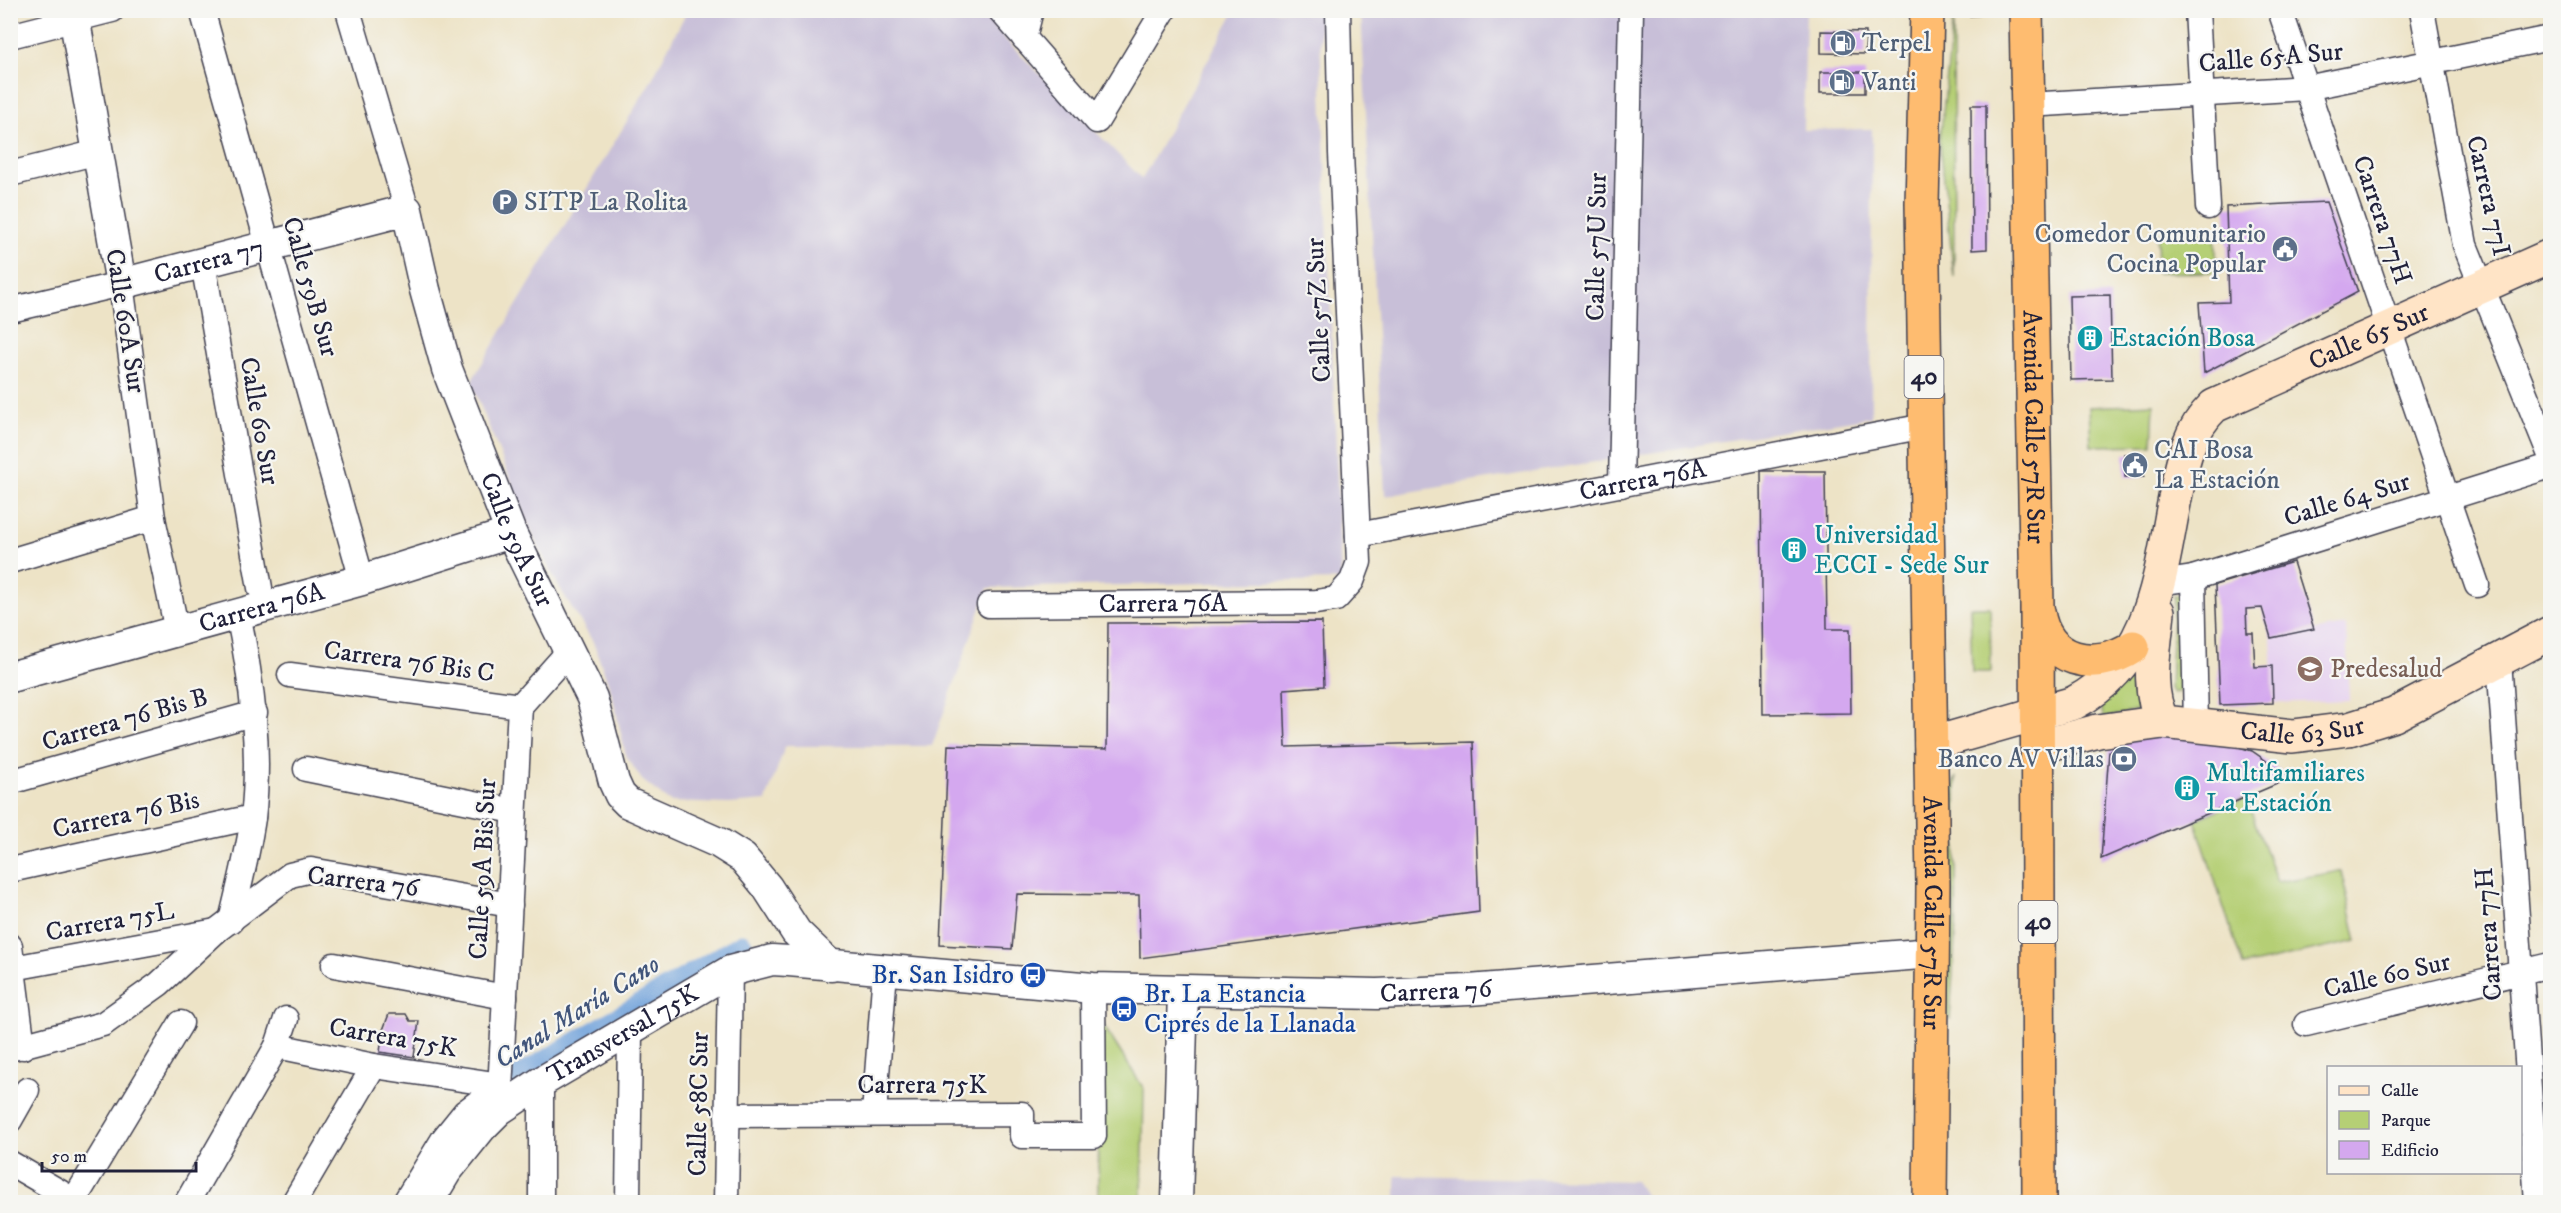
<svg xmlns="http://www.w3.org/2000/svg" width="2561" height="1213" viewBox="0 0 2561 1213" font-family="'IM FELL DW Pica',serif">
  <style>
    .built { fill: #e6d2f0 }
    .industrial { fill: #c8bfd8 }
    .green { fill: #b5cf75; stroke: #6c7858; stroke-width: 1.5 }
    .lines { fill: none; stroke-linecap: round; stroke-linejoin: round }
    .canal { stroke: #70a1da; stroke-width: 21 }
    .building { fill: #d4a8ef }
    .minor-casing { stroke: #403f50; stroke-width: 27 }
    .tertiary-casing { stroke: #403f50; stroke-width: 33 }
    .secondary-casing { stroke: #403f50; stroke-width: 36 }
    .trunk-casing { stroke: #403f50; stroke-width: 36 }
    .minor { stroke: #fff; stroke-width: 24 }
    .tertiary { stroke: #fff; stroke-width: 30 }
    .secondary { stroke: #ffe4c6; stroke-width: 33 }
    .trunk { stroke: #febc70; stroke-width: 33 }
    .labels { text-anchor: middle; dominant-baseline: central; stroke-width: 4.5; stroke-linejoin: round; paint-order: stroke }
    .shield { fill: #f6f6f2; stroke: #626272; stroke-width: 1.5 }
    .shield-label { font-size: 24px; font-weight: bold; fill: #22223b }
    .service-label { font-size: 26px; fill: #4e5e75; stroke: #f6f6f2; text-anchor: start }
    .street-label { font-size: 26px; fill: #22223b; stroke: #f6f6f2 }
    .culture-label { font-size: 26px; fill: #0d838f; stroke: #f6f6f2; text-anchor: start }
    .education-label { font-size: 26px; fill: #785e54; stroke: #f6f6f2; text-anchor: start }
    .transit-label { font-size: 26px; fill: #164399; stroke: #f6f6f2; text-anchor: end }
    .water-label { font-size: 27px; font-style: italic; fill: #41557b; stroke: #f6f6f2 }
  </style>
  <rect width="100%" height="100%" fill="#f6f6f2"/>
  <filter id="ink" filterUnits="userSpaceOnUse"><feTurbulence type="fractalNoise" baseFrequency=".0167" numOctaves="2"/><feDisplacementMap in="SourceGraphic" scale="12" xChannelSelector="R" yChannelSelector="G"/><feConvolveMatrix kernelMatrix="1 2 1 2 8 2 1 2 1" color-interpolation-filters="sRGB"/></filter>
  <filter id="wash" filterUnits="userSpaceOnUse"><feTurbulence type="fractalNoise" baseFrequency=".008" numOctaves="4" result="noise"/><feDisplacementMap in="SourceGraphic" scale="24" xChannelSelector="R" yChannelSelector="G"/><feGaussianBlur stdDeviation="1.35" result="paint"/><feColorMatrix in="noise" values="0 0 0 0 0 0 0 0 0 0 0 0 0 0 0 0 0 1.4 0 .05"/><feComposite in="paint" operator="in"/></filter>
  <g filter="url(#wash)">
    <rect width="100%" height="100%" fill="#ede3c6"/>
    <path class="built" d="M2346 625 2349 700 2274 703 2271 638Z"/>
    <path class="industrial" d="M687 11H978L1142 179 1235 11H1319L1341 580 988 588 932 746H785L766 801 729 804 670 802 642 780 626 756 612 694 593 642 558 585 534 538 471 382 651 81Z
      M1361 11H1806L1803 130 1872 129 1871 417 1385 496Z
      M1396 1176 1635 1181 1650 1202H1396Z"/>
    <path class="green" d="M1953 18 1954 278 1940 141Z
      M2215 231 2217 272 2158 273 2157 234Z
      M2154 404 2152 445 2091 446 2089 407Z
      M2174 595 2186 596 2182 688 2178 692 2172 693 2170 688Z
      M1970 607H1990L1991 672H1972Z
      M2146 646 2141 710 2104 718 2099 703Z
      M1956 777V922L1950 1019 1945 1018 1946 812 1950 791Z
      M2246 798 2277 882 2341 871 2357 941 2243 966 2195 820Z
      M1098 1017 1144 1089 1142 1197 1098 1196Z"/>
    <g class="lines">
      <path class="canal" d="M492 1101 514 1079 742 944"/>
    </g>
    <g id="blocks">
      <path class="building" d="M1970 10H1985V15L1970 16Z
        M1821 31 1866 32 1865 54 1821 53Z
        M1820 72H1865V93H1820Z
        M1971 105H1986L1987 249 1972 250Z
        M2326 202 2358 292 2204 373 2199 303 2229 302 2226 207Z
        M2110 295 2112 379 2071 380 2069 296Z
        M2124 454H2144V477H2125Z
        M1761 471H1825L1827 629H1850L1851 713 1763 714Z
        M2293 562 2314 629 2271 638 2262 608 2246 609 2247 633H2253L2255 667 2272 666 2273 703 2220 705 2215 585Z
        M1322 622 1324 686 1284 689 1286 747 1473 742 1479 912 1140 958 1139 895 1017 894 1012 949 940 945 948 745 1107 749 1108 623Z
        M2158 732 2210 738 2252 751 2291 778 2101 859 2109 751 2130 740Z
        M389 1014H406L410 1021H419L414 1057 380 1052 383 1030Z"/>
    </g>
  </g>
  <g filter="url(#ink)">
    <use href="#blocks" fill-opacity="0" stroke="#403f50" stroke-width="1.5"/>
    <g class="lines">
      <defs>
        <g id="minor">
          <path d="M202 10 362 580"/>
          <path d="M348 10 407 210"/>
          <path d="M1000 10 1097 121 1164 10"/>
          <path d="M2197 10 2208 207"/>
          <path d="M2280 10 2477 585"/>
          <path d="M2422 10 2465 245 2550 455"/>
          <path d="M10 36 112 10"/>
          <path d="M1024 38 1031 10"/>
          <path d="M2028 105 2306 88 2550 38"/>
          <path d="M10 174 98 152"/>
          <path d="M203 263 260 588"/>
          <path d="M10 310 121 284 153 518 177 631"/>
          <path d="M1621 485 1631 10"/>
          <path id="s1" d="M1358 535 1925 426"/>
          <path d="M10 561 153 518"/>
          <path d="M2193 578 2196 726"/>
          <path d="M2159 583 2193 578 2550 466"/>
          <path id="s2" d="M989 605 1316 602 1336 599 1352 581 1359 562 1341 153 1338 10"/>
          <path d="M2499 660 2537 1202"/>
          <path d="M290 675 520 706"/>
          <path d="M306 769 514 811"/>
          <path d="M10 782 255 713"/>
          <path d="M10 870 253 817"/>
          <path d="M231 921C239 887 248 853 253 818 261 749 252 681 238 614"/>
          <path d="M10 946 23 1047"/>
          <path d="M334 965 505 997"/>
          <path d="M13 968 216 931"/>
          <path d="M2306 1024 2550 965"/>
          <path d="M277 1046 374 1066 501 1085"/>
          <path d="M10 1049 103 1024 159 984 216 931 290 875 311 870 510 905"/>
          <path d="M499 1110 520 706 570 650"/>
          <path d="M874 1114 885 971"/>
          <path d="M727 1115 1022 1114V1136H1094L1093 988"/>
          <path d="M10 1120 27 1090"/>
          <path d="M10 1163 77 1202"/>
          <path d="M73 1202 181 1023"/>
          <path d="M187 1202 277 1046 286 1019"/>
          <path d="M294 1202 374 1066"/>
          <path d="M405 1202 444 1138 465 1112 501 1085"/>
          <path d="M541 1202V1082"/>
          <path d="M628 1202 630 1030"/>
          <path d="M726 1202 730 971"/>
        </g>
        <g id="tertiary">
          <path id="s3" d="M73 10 121 284 407 210 425 290 447 369 511 533 592 698 614 782 620 795 628 803 719 843 743 858 767 887 796 932 831 966"/>
          <path id="s4" d="M10 677 362 580 511 533"/>
          <path id="s5" d="M428 1202 446 1172 482 1127 499 1110 541 1082 730 971 772 960 789 961 1093 988 1377 994 1469 990 1933 953"/>
          <path d="M1177 1202 1183 991"/>
        </g>
        <g id="secondary">
          <path d="M2158 612C2155 647 2145 690 2163 722"/>
          <path id="s6" d="M1931 744 2074 703C2155 660 2160 573 2176 493 2183 459 2189 430 2214 406L2550 256"/>
          <path id="s7" d="M2038 747 2098 731 2163 722 2293 736 2349 729 2394 715 2550 633"/>
        </g>
        <g id="trunk">
          <path id="s8" d="M1927 10 1922 203 1933 885 1930 1202"/>
          <path id="s9" d="M2026 10 2037 606 2039 1202"/>
          <path d="M2038 612C2046 662 2095 672 2133 647"/>
        </g>
      </defs>
      <use href="#minor" class="minor-casing"/>
      <use href="#tertiary" class="tertiary-casing"/>
      <use href="#secondary" class="secondary-casing"/>
      <use href="#trunk" class="trunk-casing"/>
      <use href="#minor" class="minor"/>
      <use href="#tertiary" class="tertiary"/>
      <use href="#secondary" class="secondary"/>
      <use href="#trunk" class="trunk"/>
    </g>
  </g>
  <defs>
    <symbol id="fuel-disc" viewBox="-11 -11 22 22"><circle r="9.5" fill="#5c6f8a" stroke="#f6f6f2"/><path d="M-5.5-6h7V0h2V4h1.3V-2.5L3-4.5l.8-.8L6-3V5H2.5V1h-1V6h-7ZM-4.2-4.7v3.2H.2V-4.7Z" fill="#fff"/></symbol>
    <symbol id="parking-disc" viewBox="-11 -11 22 22"><circle r="9.5" fill="#5c6f8a" stroke="#f6f6f2"/><path d="M-3.5-5.5H1a3.5 3.5 0 0 1 0 7H-1V5.5H-3.5ZM-1-3.4V-.6H.8a1.4 1.4 0 0 0 0-2.8Z" fill="#fff"/></symbol>
    <symbol id="civic-disc" viewBox="-11 -11 22 22"><circle r="9.5" fill="#5c6f8a" stroke="#f6f6f2"/><path d="M-.6-6.5H3V-4.5H.6V-3L4-1V1h2V6H-6V1h2V-1L-.6-3ZM-1.2 2.5V6h2.4V2.5Z" fill="#fff"/></symbol>
    <symbol id="building-disc" viewBox="-11 -11 22 22"><circle r="9.5" fill="#0f9aa8" stroke="#f6f6f2"/><path d="M-4-6H4V6H1V3H-1V6H-4ZM-2.5-4.3h1.7v1.8h-1.7ZM.8-4.3h1.7v1.8H.8ZM-2.5-1h1.7V.8h-1.7ZM.8-1h1.7V.8H.8Z" fill="#fff"/></symbol>
    <symbol id="university-disc" viewBox="-11 -11 22 22"><circle r="9.5" fill="#8d6e63" stroke="#f6f6f2"/><path d="M0-5L7-2L0 1L-7-2ZM-4 1L0 2.5L4 1V4Q0 6-4 4Z" fill="#fff"/></symbol>
    <symbol id="bank-disc" viewBox="-11 -11 22 22"><circle r="9.5" fill="#5c6f8a" stroke="#f6f6f2"/><path d="M-6-4H6V4H-6ZM0-2.3a2.3 2.3 0 1 0 0 4.6a2.3 2.3 0 1 0 0-4.6Z" fill="#fff"/></symbol>
    <symbol id="bus-disc" viewBox="-11 -11 22 22"><circle r="9.5" fill="#1a4fb4" stroke="#f6f6f2"/><path d="M-5-6H5V4H4V6H2V4H-2V6H-4V4H-5ZM-3.5-4V0h7V-4ZM-3.5 1.2v1.5H-2V1.2ZM2 1.2v1.5H3.5V1.2Z" fill="#fff"/></symbol>
  </defs>
  <g fill-rule="evenodd">
    <use href="#fuel-disc" x="1828" y="28" width="30" height="30"/>
    <use href="#fuel-disc" x="1827" y="67" width="30" height="30"/>
    <use href="#parking-disc" x="490" y="187" width="30" height="30"/>
    <use href="#civic-disc" x="2270" y="234" width="30" height="30"/>
    <use href="#building-disc" x="2075" y="323" width="30" height="30"/>
    <use href="#civic-disc" x="2120" y="450" width="30" height="30"/>
    <use href="#building-disc" x="1779" y="535" width="30" height="30"/>
    <use href="#university-disc" x="2295" y="654" width="30" height="30"/>
    <use href="#bank-disc" x="2109" y="744" width="30" height="30"/>
    <use href="#building-disc" x="2172" y="773" width="30" height="30"/>
    <use href="#bus-disc" x="1018" y="960" width="30" height="30"/>
    <use href="#bus-disc" x="1109" y="994" width="30" height="30"/>
  </g>
  <g class="labels">
    <g class="shield">
      <rect x="1904.5" y="356" width="39" height="42" rx="4.5"/>
      <rect x="2018.5" y="901" width="39" height="42" rx="4.5"/>
    </g>
    <g class="shield-label">
      <text x="1924" y="377">40</text>
      <text x="2038" y="922">40</text>
    </g>
    <g class="service-label">
      <text x="1862" y="43">Terpel</text>
      <text x="1862" y="82">Vanti</text>
      <text x="524" y="202">SITP La Rolita</text>
      <text x="2266" y="234" text-anchor="end">Comedor Comunitario<tspan x="2266" dy="30">Cocina Popular</tspan></text>
      <text x="2154" y="450">CAI Bosa<tspan x="2154" dy="30">La Estación</tspan></text>
      <text x="2104" y="759" text-anchor="end">Banco AV Villas</text>
    </g>
    <g class="street-label">
      <text transform="translate(2271 58) rotate(-5)">Calle 65A Sur</text>
      <text transform="translate(2488 196) rotate(77)">Carrera 77I</text>
      <text transform="translate(2382 220) rotate(71)">Carrera 77H</text>
      <text transform="translate(1597 247) rotate(-89)">Calle 57U Sur</text>
      <text stroke="none"><textPath href="#s3" startOffset="369">Carrera 77</textPath></text>
      <text transform="translate(310 287) rotate(74)">Calle 59B Sur</text>
      <text transform="translate(1319 310) rotate(-93)">Calle 57Z Sur</text>
      <text transform="translate(125 321) rotate(81)">Calle 60A Sur</text>
      <text stroke="none"><textPath href="#s6" startOffset="658">Calle 65 Sur</textPath></text>
      <text transform="translate(259 421) rotate(80)">Calle 60 Sur</text>
      <text stroke="none"><textPath href="#s9" startOffset="417">Avenida Calle 57R Sur</textPath></text>
      <text stroke="none"><textPath href="#s1" startOffset="290">Carrera 76A</textPath></text>
      <text transform="translate(2347 500) rotate(-17)">Calle 64 Sur</text>
      <text stroke="none"><textPath href="#s3" startOffset="922">Calle 59A Sur</textPath></text>
      <text stroke="none"><textPath href="#s2" startOffset="174">Carrera 76A</textPath></text>
      <text stroke="none"><textPath href="#s4" startOffset="261">Carrera 76A</textPath></text>
      <text transform="translate(409 662) rotate(8)">Carrera 76 Bis C</text>
      <text transform="translate(125 720) rotate(-16)">Carrera 76 Bis B</text>
      <text stroke="none"><textPath href="#s7" startOffset="268">Calle 63 Sur</textPath></text>
      <text transform="translate(126 815) rotate(-12)">Carrera 76 Bis</text>
      <text transform="translate(483 869) rotate(-87)">Calle 59A Bis Sur</text>
      <text transform="translate(363 882) rotate(7)">Carrera 76</text>
      <text stroke="none"><textPath href="#s8" startOffset="903">Avenida Calle 57R Sur</textPath></text>
      <text transform="translate(110 922) rotate(-10)">Carrera 75L</text>
      <text transform="translate(2489 934) rotate(-94)">Carrera 77H</text>
      <text transform="translate(2387 976) rotate(-13)">Calle 60 Sur</text>
      <text stroke="none"><textPath href="#s5" startOffset="1095">Carrera 76</textPath></text>
      <text stroke="none"><textPath href="#s5" startOffset="262">Transversal 75K</textPath></text>
      <text transform="translate(393 1038) rotate(10)">Carrera 75K</text>
      <text x="922" y="1085">Carrera 75K</text>
      <text transform="translate(699 1104) rotate(-89)">Calle 58C Sur</text>
    </g>
    <g class="culture-label">
      <text x="2110" y="338">Estación Bosa</text>
      <text x="1814" y="535">Universidad<tspan x="1814" dy="30">ECCI - Sede Sur</tspan></text>
      <text x="2206" y="773">Multifamiliares<tspan x="2206" dy="30">La Estación</tspan></text>
    </g>
    <g class="education-label">
      <text x="2330" y="669">Predesalud</text>
    </g>
    <g class="transit-label">
      <text x="1014" y="975">Br. San Isidro</text>
      <text x="1144" y="994" text-anchor="start">Br. La Estancia<tspan x="1144" dy="30">Ciprés de la Llanada</tspan></text>
    </g>
    <g class="water-label">
      <text transform="translate(577 1012) rotate(-32)">Canal María Cano</text>
    </g>
  </g>
  <rect width="2561" height="1213" fill="none" stroke="#f6f6f2" stroke-width="36"/>
  <rect x="2327" y="1066" width="195" height="108" fill="#f6f6f2" stroke="#a1a1a9" stroke-width="1.5"/>
  <rect x="2339" y="1086" width="30" height="9" fill="#ffe4c6" stroke="#a1a1a9" stroke-width="1.5"/>
  <text x="2381" y="1096" font-size="18" fill="#22223b">Calle</text>
  <rect x="2339" y="1111" width="30" height="18" fill="#b5cf75" stroke="#a1a1a9" stroke-width="1.5"/>
  <text x="2381" y="1126" font-size="18" fill="#22223b">Parque</text>
  <rect x="2339" y="1141" width="30" height="18" fill="#d4a8ef" stroke="#a1a1a9" stroke-width="1.5"/>
  <text x="2381" y="1156" font-size="18" fill="#22223b">Edificio</text>
  <path d="M42 1162v9h154v-9" fill="none" stroke="#22223b" stroke-width="3"/>
  <text x="51" y="1162" font-size="18" fill="#22223b" stroke="#f6f6f2" stroke-width="4.5" paint-order="stroke">50 m</text>
</svg>
